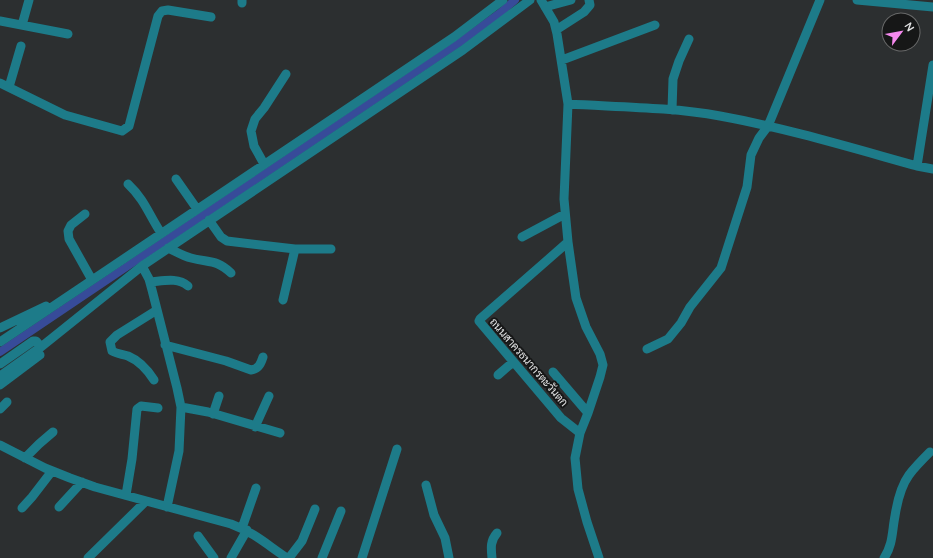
<svg xmlns="http://www.w3.org/2000/svg" width="933" height="558" viewBox="0 0 933 558" font-family="Quicksand,Sarabun,sans-serif">
  <style>
    .lines { fill: none; stroke-linecap: round; stroke-linejoin: round }
    .canal { stroke: #374b99; stroke-width: 8 }
    .minor { stroke: #1d7b89; stroke-width: 9 }
    .labels { text-anchor: middle; dominant-baseline: central; stroke-width: 4; stroke-linejoin: round; paint-order: stroke }
    .street-label { font-size: 11px; fill: #e2e3e4; stroke: #161717 }
  </style>
  <rect width="100%" height="100%" fill="#2c2f30"/>
  <g class="lines">
    <path class="canal" d="M0 352 459 43 500 13 515 0"/>
    <path class="minor" d="M242 0V3
      M541 0 554 22 557 34 568 104 564 199 568 242 576 298 586 327 600 354 603 365 600 377 588 413 580 433 575 458 578 489 587 522 599 558
      M857 0 933 7
      M545 7 571 0
      M0 21 68 34
      M22 25 29 0
      M556 30 584 12 590 5 589 0
      M562 60 655 25
      M0 83 65 115 122 131 129 126 158 16 162 11 168 10 211 17
      M9 87 21 46
      M568 104C618 107 670 107 720 116 786 128 852 148 917 166L933 169
      M672 110 673 79 679 61 689 39
      M264 164 254 146 251 131 255 119 264 108 286 74
      M917 166 933 65
      M176 179 197 209
      M128 184C145 200 149 215 161 233
      M85 214 71 225 68 231 69 239 92 280
      M209 220 221 237 227 241 295 249H331
      M522 237 565 214
      M568 242 480 319 479 321 561 418 580 433
      M168 248C175 251 183 256 191 258 209 263 216 259 231 273
      M142 266 149 279 152 290 177 388 181 407 179 451 167 507
      M150 282C163 281 178 277 188 286
      M283 300 295 249
      M0 328 46 306
      M0 342 454 37 503 0
      M165 345 226 361 251 370C259 369 261 363 263 357
      M647 349 668 339 681 323 690 307 721 268 747 187 751 155 759 138 768 126 820 0
      M0 364 33 341H36L41 347
      M553 372 588 413
      M498 375 513 362
      M0 376 41 347 142 266 463 50 530 0
      M154 380C147 369 140 361 128 356 122 354 117 354 112 351L110 342 117 335 157 310
      M0 385 40 355
      M181 407 208 412 280 433
      M0 409 7 402
      M213 414 219 396
      M255 427 269 396
      M0 445 45 468 70 478 95 487 231 524C255 533 266 544 287 558
      M25 458 39 444 53 432
      M426 485 434 515 445 538 449 558
      M126 495 132 459 137 409 141 406 158 408
      M59 507 82 482
      M22 508 32 497 52 471
      M242 528 256 488
      M198 536 214 558
      M88 558 146 501
      M231 558 247 530
      M289 558 302 541 315 509
      M322 558 341 511
      M362 558 397 449
      M492 558C491 548 490 541 497 533
      M884 558C893 545 892 531 895 516 897 503 901 486 909 475 915 467 923 459 930 452"/>
  </g>
  <g class="labels">
    <g class="street-label">
      <text transform="translate(529 362) rotate(49)">ถนนสาครธนากรตะวันตก</text>
    </g>
  </g>
  <g transform="translate(901 32) rotate(58)"><circle r="19" fill="#161717" stroke="#686969"/>
  <path d="M0-3L7 15L0 10L-7 15Z" fill="#f589ee"/>
  <text y="-6" font-size="11" font-weight="bold" text-anchor="middle" fill="#e2e3e4">N</text>
  </g>
</svg>
